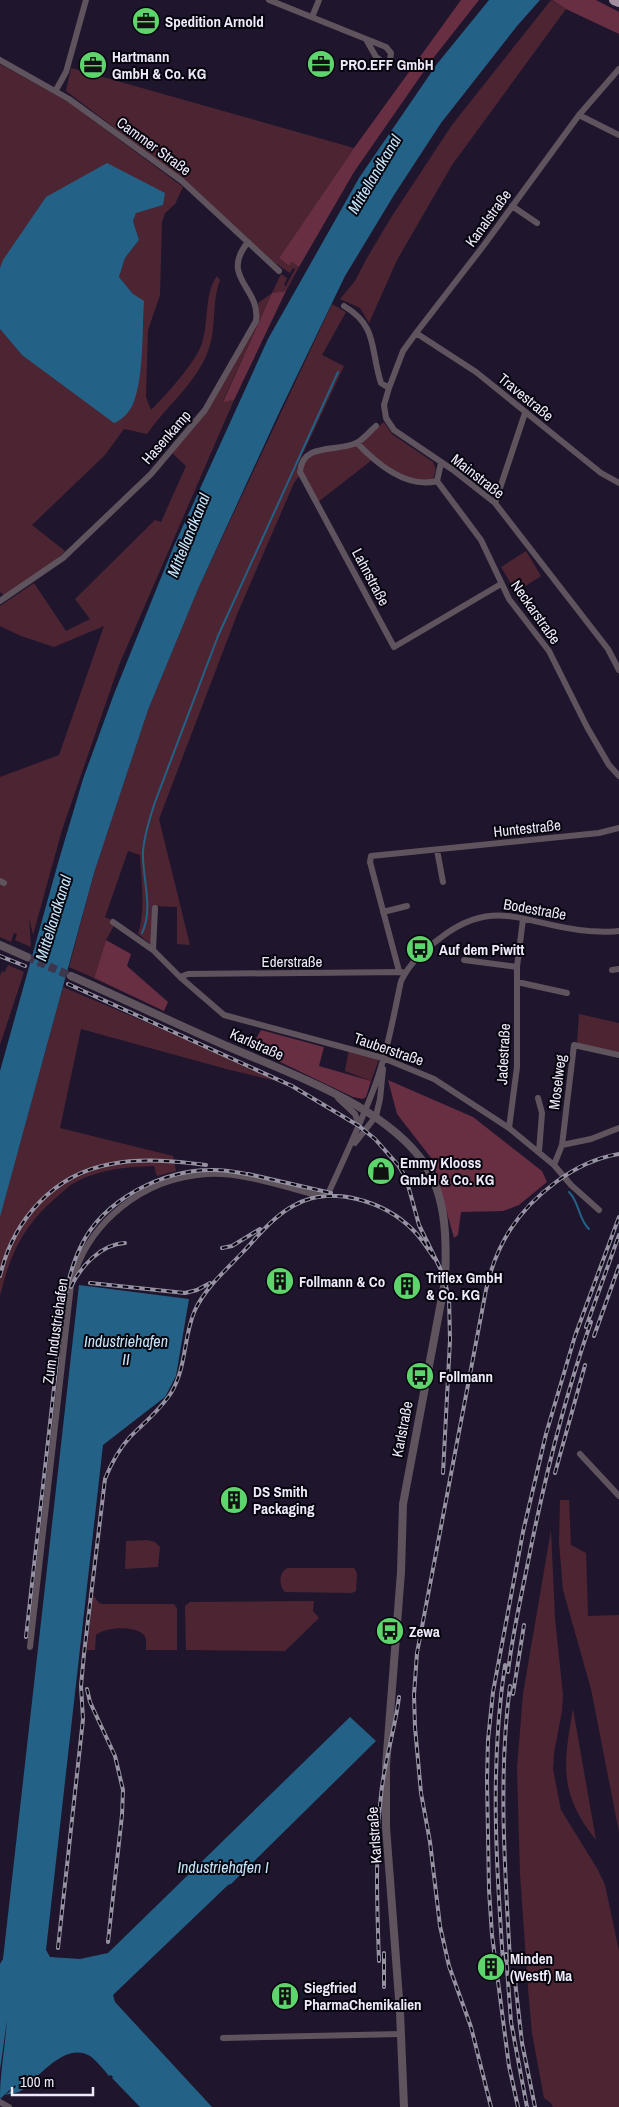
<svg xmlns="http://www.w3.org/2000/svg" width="619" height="2107" viewBox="0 0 619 2107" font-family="'Archivo Narrow',sans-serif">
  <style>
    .green { fill: #4d2532 }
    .forest { fill: #682e41 }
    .water { fill: #236286 }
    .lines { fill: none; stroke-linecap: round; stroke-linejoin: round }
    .stream { stroke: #236286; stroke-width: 2 }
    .tertiary-tunnel { stroke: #3e364d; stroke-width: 8; stroke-dasharray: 8 4; stroke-linecap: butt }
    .minor { stroke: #5f545d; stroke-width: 6 }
    .tertiary { stroke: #5f545d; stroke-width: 8 }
    .primary { stroke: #a38da0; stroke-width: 10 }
    .rail-casing { stroke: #9791a4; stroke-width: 4 }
    .rail { stroke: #07050e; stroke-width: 2; stroke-dasharray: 5.5; stroke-linecap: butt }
    .labels { text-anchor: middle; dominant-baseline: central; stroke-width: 4; stroke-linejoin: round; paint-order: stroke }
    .poi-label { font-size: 15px; font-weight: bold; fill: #efeafa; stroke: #07050e; text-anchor: start }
    .street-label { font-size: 15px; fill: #efeafa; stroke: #07050e }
    .water-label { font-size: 16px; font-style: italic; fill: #c4e5fb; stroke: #07050e }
  </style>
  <rect width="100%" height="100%" fill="#1f162e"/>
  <path class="green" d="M551 0 566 9 452 165 397 260 369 323 360 308 340 299 355 281 367 258 392 216 452 125Z
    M0 64 67 101 183 187 175 204 165 213 162 222 160 295 148 330 146 397 151 410C165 396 197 361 202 343 209 322 204 294 217 276L220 280C212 300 216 324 210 345 200 380 168 404 147 434L124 429 105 455 32 525 65 551 55 561 4 596 0 592V329L22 355 133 294 119 277 125 258 139 240 133 221 136 212 163 205 46 197 0 268Z
    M71 68 354 148 279 258 289 266 292 262 299 267 286 291 272 293 223 401 234 400 119 665 62 830 33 935 29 917 31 947 15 940 17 934 14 933 11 942 0 937V777L59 755 104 626 54 647 21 636 0 626V606L34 583 66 631 90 619 75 599 155 520 161 522 186 466 172 453 238 357 259 317 258 303 272 293 281 274 287 278 284 285 286 286 295 269 293 268 290 273 275 263 189 184 66 91Z
    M332 304 346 312 322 355 344 366 299 462 297 468 299 476 294 483 238 612 159 819 190 945 177 944V907L154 906 152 945 138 934C146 910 141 880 140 855L128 851 105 917 116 922 106 940 94 978 69 967 94 873 148 710 198 589Z
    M384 422 392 434 433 462 436 470 433 479C407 487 377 460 359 443Z
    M356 444 372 460 318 502C313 494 303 480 302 471 300 450 341 447 356 444Z
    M526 551 541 576 516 592 501 567Z
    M8 965 24 972 0 1045V976L2 971 5 972Z
    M63 987 294 1085 230 1070 81 1029 60 1128 173 1156 176 1171 157 1176 154 1166C127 1167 100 1169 76 1182 69 1185 64 1191 58 1196 24 1224 10 1254 0 1296V1216Z
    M579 1014 619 1023V1053L577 1044Z
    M349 1049 380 1057 371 1081 345 1071Z
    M560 1500H569L571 1545 586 1553 588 1616 619 1615V1832L591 1689 563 1590 559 1542Z
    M551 1530 555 1619 563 1695 562 1711 554 1753 553 1769 561 1810 598 1870 605 1885 619 1951V2107H553L550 2102 544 2098 532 2033 528 1988 520 1874 517 1768 523 1694Z
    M147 1540 155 1542 160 1547 158 1567 125 1569 126 1541Z
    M288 1568H354L357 1573 356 1591 352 1593 285 1592C278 1585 279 1571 288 1568Z
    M93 1595 99 1603 103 1604H174L177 1608V1650H146C146 1645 147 1639 144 1635 135 1625 105 1627 96 1635L95 1650H87Z
    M314 1601 313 1611 319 1618 285 1651 186 1650 185 1606 190 1602Z
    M573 1709 596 1840C559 1794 563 1765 573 1709Z"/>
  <path class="forest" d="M461 0H479L431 61 354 172 299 267 292 262 289 266 279 258 354 148Z
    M552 0H596L619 12V34L566 9Z
    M286 291 234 400 223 402 272 293Z
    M106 940 131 954 127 966 168 1002 164 1011 94 978Z
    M261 1030 324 1047 319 1066 371 1081 366 1097 363 1099 353 1097 251 1048Z
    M388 1080 473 1117 542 1171 547 1182 519 1205 503 1211 461 1212 458 1235 454 1238 432 1159 397 1114Z"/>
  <path class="water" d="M489 0H540L517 26 441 123 394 195 345 276 278 415 198 589 148 710 94 873 0 1217V1071L58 863 83 779 114 694 173 548 268 339 359 178 437 64Z
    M107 163 165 193 163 205 136 213 133 221 139 240 125 258 119 277 133 294 144 301C142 331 144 377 133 404 129 413 122 420 114 423L22 355 0 329V268L3 260 46 197Z
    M79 1285 189 1299 176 1376 165 1397 103 1445 46 1950 50 1957 80 1959 108 1953 350 1717 376 1741 231 1884 228 1885 113 1995 115 2002 212 2107H140L112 2078 113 2077 111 2075 109 2076C104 2070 97 2061 90 2056 66 2042 41 2074 25 2088L19 2092 5 2095 16 2087 15 2085 0 2099C0 2073 5 2047 7 2020L0 2070V1964L3 1959Z"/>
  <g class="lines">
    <path class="stream" d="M142 933C154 908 142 878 143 852 144 835 150 818 155 802L218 636 338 372
      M569 1192C580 1203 578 1219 589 1229"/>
    <path class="tertiary-tunnel" d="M27 957 71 976"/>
    <path class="minor" d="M269 0 386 47 391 53 390 60 384 63 376 57 367 41
      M312 17 319 0
      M0 60 69 99 182 181 279 271
      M619 69 579 115 484 245 416 333 403 351 389 388 384 405 386 418 394 430 453 470 495 503 608 649 619 670
      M56 90 66 72 86 0
      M579 115 619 135
      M512 206 537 223
      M344 306C378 326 370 349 381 383L389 388
      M416 333 476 372 601 473 619 483
      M376 426C370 431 365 438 358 442 339 453 302 441 300 472L394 647 501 584
      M357 443C376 463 407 489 437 481
      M441 463 437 481 481 540 509 599 549 651 587 727 609 765 619 776
      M495 503 525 413
      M0 601 63 558 151 474 205 410 256 321C261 287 219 278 248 242
      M437 850 443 882
      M0 881 4 883
      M383 912 407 906
      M113 922 153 950 180 977 224 1015 383 1058 434 1079 509 1128 554 1165 571 1185 599 1210
      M153 950 155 908
      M464 960 517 967
      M612 970 619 969
      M399 971 370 862 371 856 599 833 619 828
      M180 977 188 974 402 972
      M517 982 567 993
      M338 1098 355 1114 359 1125
      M538 1098 542 1113 539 1152
      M509 1128 517 1067V967L523 919
      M355 1143 376 1116 380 1099 383 1069
      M562 1145 591 1139 619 1128
      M554 1165 562 1145 574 1045 619 1055
      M580 1454 619 1496
      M30 1647 71 1285C87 1222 143 1178 207 1174 243 1172 285 1187 320 1196L328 1194C343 1161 358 1129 371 1096 386 1059 393 1019 401 981 410 963 423 951 439 939 496 894 528 927 589 931 599 931 609 933 619 931
      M223 2038 401 2034
      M0 2102 9 2107"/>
    <path class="tertiary" d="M0 945 27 957
      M71 976C124 999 176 1024 229 1047 289 1073 376 1103 418 1155 447 1190 447 1238 445 1281L403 1504 401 1572 386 1766V1827L400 2012 404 2107"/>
    <path class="primary" d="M614 0 619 2"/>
    <defs>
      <path id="rail" d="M0 956 25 966
        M68 984 292 1086 359 1126 375 1139 398 1165 406 1178 419 1225 440 1268 449 1296 450 1340 443 1473
        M248 1174 331 1193
        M222 1248 232 1246 260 1229
        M0 1276C13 1220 54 1174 111 1164 142 1158 175 1161 206 1165
        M90 1283 185 1293 197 1290 210 1283
        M71 1287C80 1267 101 1244 125 1243
        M586 1327 619 1235
        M594 1336 619 1266
        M555 1473 585 1365
        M26 1637 63 1308C67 1287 71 1266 81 1246 103 1200 162 1170 211 1170 225 1169 239 1173 253 1175
        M508 1672C512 1637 520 1602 527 1567 543 1485 563 1402 591 1322
        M510 1686C498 1777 505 1869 510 1960
        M87 1689 90 1702 115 1756 123 1790 122 1815 108 1942
        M513 1694 524 1625
        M58 1948 83 1719 81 1686 84 1654 105 1479C111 1464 119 1449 130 1437 144 1423 160 1410 171 1393 187 1367 183 1337 195 1310 206 1287 226 1270 243 1252 258 1236 273 1217 293 1206 331 1184 385 1201 414 1231 422 1239 428 1249 434 1258
        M384 1953V1987
        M506 1954 511 2022 527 2107
        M379 1961C377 1906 375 1850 381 1795 384 1762 395 1730 399 1697
        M503 1961C496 1862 490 1764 505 1665
        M515 1981 522 2043 535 2107
        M491 2107 471 2027 449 1966 440 1926 430 1842 421 1793 415 1727 414 1695 417 1653 486 1290C496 1244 518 1210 556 1182 575 1168 595 1158 619 1154
        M518 2107 509 2066 492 1935 489 1890 487 1780 488 1740 493 1692 523 1532 546 1434 575 1336 619 1217"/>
    </defs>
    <use href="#rail" class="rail-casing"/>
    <use href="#rail" class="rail"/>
  </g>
  <defs>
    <symbol id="office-disc" viewBox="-11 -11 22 22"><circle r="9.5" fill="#5ed56c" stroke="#07050e"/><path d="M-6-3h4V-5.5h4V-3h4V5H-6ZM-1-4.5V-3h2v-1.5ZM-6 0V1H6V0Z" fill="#111"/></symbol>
    <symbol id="bus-disc" viewBox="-11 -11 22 22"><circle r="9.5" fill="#5ed56c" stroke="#07050e"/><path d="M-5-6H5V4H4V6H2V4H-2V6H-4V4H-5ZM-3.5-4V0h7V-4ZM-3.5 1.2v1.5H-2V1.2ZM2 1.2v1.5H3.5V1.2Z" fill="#111"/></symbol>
    <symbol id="shop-disc" viewBox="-11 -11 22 22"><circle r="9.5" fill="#5ed56c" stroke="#07050e"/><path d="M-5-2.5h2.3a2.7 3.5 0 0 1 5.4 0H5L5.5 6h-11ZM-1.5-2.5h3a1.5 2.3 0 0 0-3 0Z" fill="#111"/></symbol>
    <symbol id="building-disc" viewBox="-11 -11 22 22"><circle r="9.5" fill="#5ed56c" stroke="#07050e"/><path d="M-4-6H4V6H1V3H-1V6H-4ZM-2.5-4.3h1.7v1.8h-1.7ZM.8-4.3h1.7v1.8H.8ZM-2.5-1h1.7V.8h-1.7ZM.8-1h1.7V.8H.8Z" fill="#111"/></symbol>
  </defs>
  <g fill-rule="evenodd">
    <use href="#office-disc" x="130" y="5" width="32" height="32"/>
    <use href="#office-disc" x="305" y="48" width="32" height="32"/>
    <use href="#office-disc" x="77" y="49" width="32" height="32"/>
    <use href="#bus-disc" x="404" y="933" width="32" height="32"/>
    <use href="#shop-disc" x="365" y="1155" width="32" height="32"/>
    <use href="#building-disc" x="264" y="1265" width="32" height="32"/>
    <use href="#building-disc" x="391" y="1270" width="32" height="32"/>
    <use href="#bus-disc" x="404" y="1360" width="32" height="32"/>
    <use href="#building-disc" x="218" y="1484" width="32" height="32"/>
    <use href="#bus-disc" x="374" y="1615" width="32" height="32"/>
    <use href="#building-disc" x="475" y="1951" width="32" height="32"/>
    <use href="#building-disc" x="269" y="1980" width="32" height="32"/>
  </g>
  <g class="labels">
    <g class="poi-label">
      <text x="165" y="21">Spedition Arnold</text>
      <text x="112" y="56">Hartmann<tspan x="112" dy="17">GmbH &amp; Co. KG</tspan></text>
      <text x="340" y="64">PRO.EFF GmbH</text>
      <text x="439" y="949">Auf dem Piwitt</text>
      <text x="400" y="1162">Emmy Klooss<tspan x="400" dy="17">GmbH &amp; Co. KG</tspan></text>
      <text x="426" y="1277">Triflex GmbH<tspan x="426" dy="17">&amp; Co. KG</tspan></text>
      <text x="299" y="1281">Follmann &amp; Co</text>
      <text x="439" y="1376">Follmann</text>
      <text x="253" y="1491">DS Smith<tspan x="253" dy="17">Packaging</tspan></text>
      <text x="409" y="1631">Zewa</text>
      <text x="510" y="1958">Minden<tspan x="510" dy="17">(Westf) Ma</tspan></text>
      <text x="304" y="1987">Siegfried<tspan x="304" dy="17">PharmaChemikalien</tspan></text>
    </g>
    <g class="street-label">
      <text transform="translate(154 146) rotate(36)">Cammer Straße</text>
      <text transform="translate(488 218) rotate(-54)">Kanalstraße</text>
      <text transform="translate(526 397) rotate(39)">Travestraße</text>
      <text transform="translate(166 437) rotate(-49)">Hasenkamp</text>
      <text transform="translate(478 476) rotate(38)">Mainstraße</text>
      <text transform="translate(371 577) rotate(62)">Lahnstraße</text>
      <text transform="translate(536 612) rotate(55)">Neckarstraße</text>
      <text transform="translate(527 828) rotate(-6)">Huntestraße</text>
      <text transform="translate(535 909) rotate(10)">Bodestraße</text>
      <text x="292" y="961">Ederstraße</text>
      <text transform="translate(257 1044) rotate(24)">Karlstraße</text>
      <text transform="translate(389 1049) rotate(19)">Tauberstraße</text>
      <text transform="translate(503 1054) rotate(-87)">Jadestraße</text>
      <text transform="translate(557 1082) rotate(-83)">Moselweg</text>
      <text transform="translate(55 1331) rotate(-82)">Zum Industriehafen</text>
      <text transform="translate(402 1429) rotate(-79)">Karlstraße</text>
      <text transform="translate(374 1835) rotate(-94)">Karlstraße</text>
    </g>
    <g class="water-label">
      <text transform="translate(374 174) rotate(-59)">Mittellandkanal</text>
      <text transform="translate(188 535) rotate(-68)">Mittellandkanal</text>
      <text transform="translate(53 918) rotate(-73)">Mittellandkanal</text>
      <text x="126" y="1341">Industriehafen<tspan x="126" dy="18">II</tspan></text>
      <text x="223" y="1867">Industriehafen I</text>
    </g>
  </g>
  <path d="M12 2087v8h81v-8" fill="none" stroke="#efeafa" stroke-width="2.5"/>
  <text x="20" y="2087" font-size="15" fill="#efeafa" stroke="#07050e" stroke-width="4" paint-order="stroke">100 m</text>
</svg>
